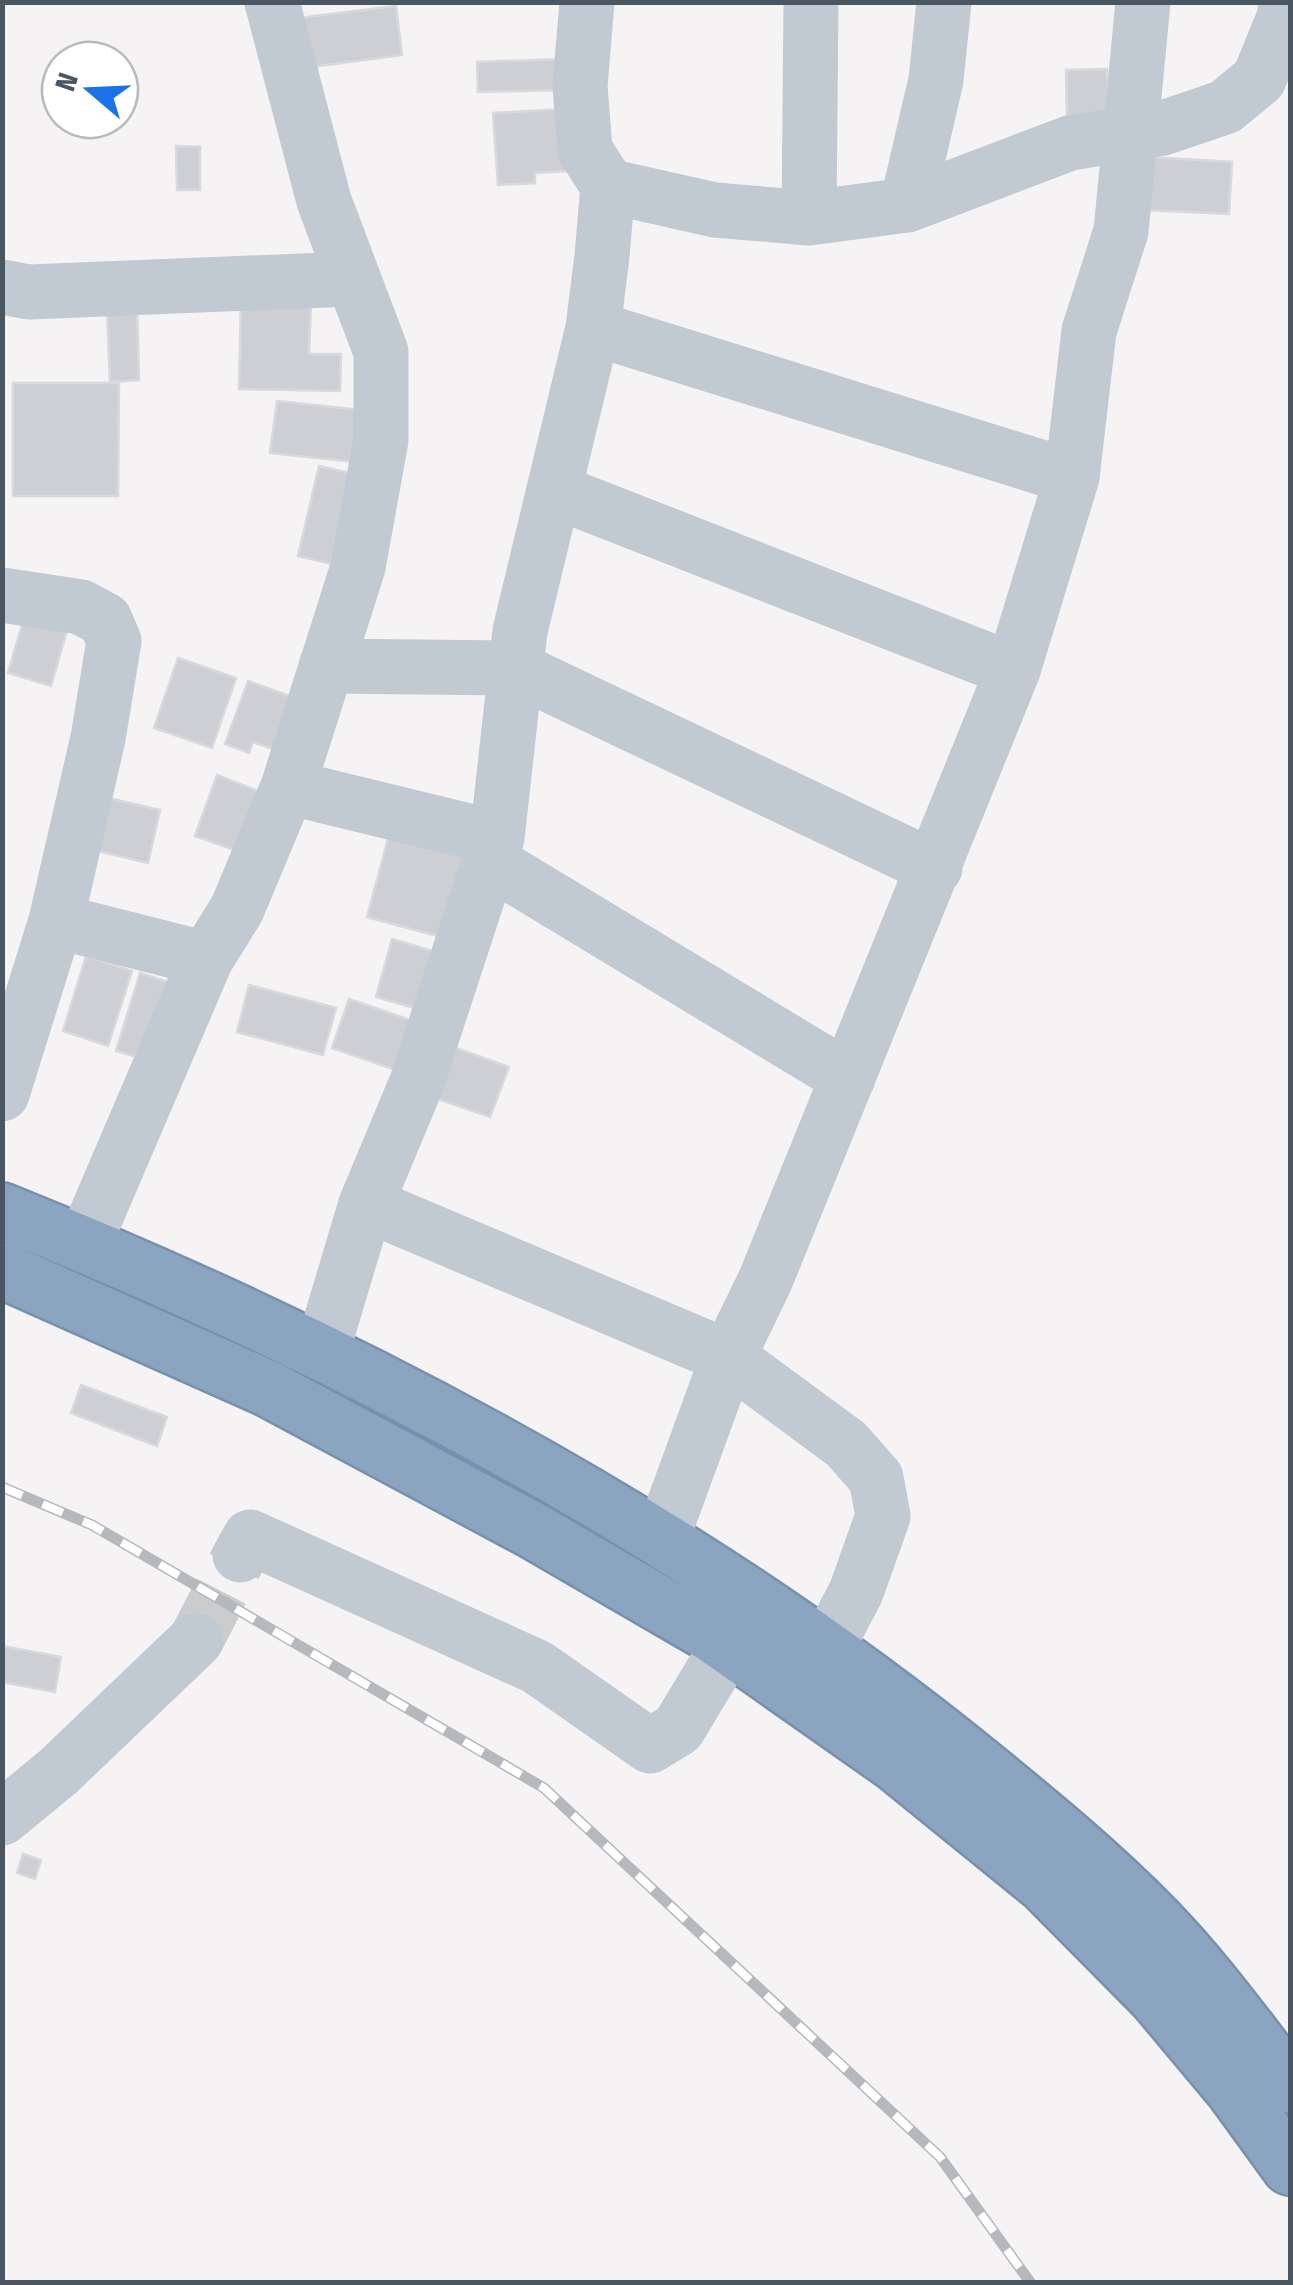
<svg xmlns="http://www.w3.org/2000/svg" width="1293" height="2285" viewBox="0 0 1293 2285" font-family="'Fira Sans Condensed',sans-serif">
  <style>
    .building { fill: #cdcfd5; stroke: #d7d9de; stroke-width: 2.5 }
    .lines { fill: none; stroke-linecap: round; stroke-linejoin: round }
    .minor-tunnel { stroke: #caccce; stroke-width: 55; stroke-dasharray: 55 28; stroke-linecap: butt }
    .highway-casing { stroke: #7690ad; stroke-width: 60 }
    .minor { stroke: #c1cad2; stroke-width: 55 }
    .highway { stroke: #8ba5c1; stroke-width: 55 }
    .rail-casing { stroke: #b5b8bd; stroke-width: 11 }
    .rail { stroke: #fff; stroke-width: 8; stroke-dasharray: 22; stroke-linecap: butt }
  </style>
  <rect width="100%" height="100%" fill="#f5f3f3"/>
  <path class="building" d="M396 6 402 55 296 69 290 19Z
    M563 59V90L478 92 477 62Z
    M1107 69 1109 122 1067 124 1066 70Z
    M563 109 567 171 535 173V183L498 185 493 113Z
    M176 146 200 147V190H177Z
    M1148 157 1232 162 1229 214 1145 210Z
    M241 300 311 302 309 354H341L340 391 239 389Z
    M137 307 139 380 110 382 107 308Z
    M13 383H119L118 496H13Z
    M277 401 361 410 354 462 270 453Z
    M319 466 362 476 341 566 298 556Z
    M24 618 67 630 51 686 8 673Z
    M178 658 236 678 212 748 154 728Z
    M248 681 309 703 291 755 253 742 249 753 225 744Z
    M217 775 269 795 248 855 195 836Z
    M95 795 160 810 148 863 82 847Z
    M389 835 474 857 452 940 367 917Z
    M392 939 449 956 432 1013 376 997Z
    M86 956 132 971 108 1046 63 1031Z
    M140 973 184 987 161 1064 116 1051Z
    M249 985 336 1008 323 1055 237 1032Z
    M349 999 425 1025 407 1074 332 1048Z
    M456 1048 509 1067 490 1117 438 1099Z
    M81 1385 167 1417 157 1446 71 1413Z
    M2 1646 61 1657 55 1692 2 1682Z
    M23 1854 41 1860 35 1879 17 1873Z"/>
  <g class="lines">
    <path class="minor-tunnel" d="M196 1640 240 1555"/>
    <defs>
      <path id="highway" d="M2 1211C348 1350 694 1532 983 1768 1042 1816 1102 1866 1155 1920 1205 1971 1247 2030 1290 2085
        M2 1270 269 1389 534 1531 713 1635 895 1763 1044 1884 1157 1998 1234 2090 1290 2167"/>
    </defs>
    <use href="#highway" class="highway-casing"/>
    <path class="minor" d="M608 186 715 210 809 218 907 205 1070 143 1163 128 1225 107 1259 79 1285 15V2
      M907 205 936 80 944 2
      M809 218 811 2
      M2 287 29 292 351 279
      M593 328 1072 477
      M555 491 1013 670
      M2 595 81 607 105 620 114 641 98 738 56 921
      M326 666 514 668 935 868
      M288 787 497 838
      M491 862 848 1078
      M2 1094 56 921 206 959
      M366 1204 728 1357 846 1444 876 1478 883 1516 856 1592 826 1649
      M84 1244 206 959 237 909 288 787 358 567 381 440V352L324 201 272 2
      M322 1351 366 1204 417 1082 497 838 520 631 593 328 602 256 608 186 585 150 580 86 587 2
      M662 1538 728 1357 765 1281 1013 670 1072 477 1089 331 1121 231 1143 2
      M240 1555 250 1537 537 1667 650 1746 678 1729 728 1646
      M2 1818 59 1771 196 1640"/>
    <use href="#highway" class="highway"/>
    <defs>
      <path id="rail" d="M2 1487 92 1525 544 1788 940 2157 1030 2282"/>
    </defs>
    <use href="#rail" class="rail-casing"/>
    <use href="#rail" class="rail"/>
  </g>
  <rect width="1293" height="2285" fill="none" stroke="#4a5661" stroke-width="10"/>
  <g transform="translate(90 90) rotate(289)"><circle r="48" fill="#ffffff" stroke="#b7bbc0" stroke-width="2.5"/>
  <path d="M0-8L18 38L0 25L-18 38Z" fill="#1a73e8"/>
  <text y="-15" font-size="28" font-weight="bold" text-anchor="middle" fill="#4a5661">N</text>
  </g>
</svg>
